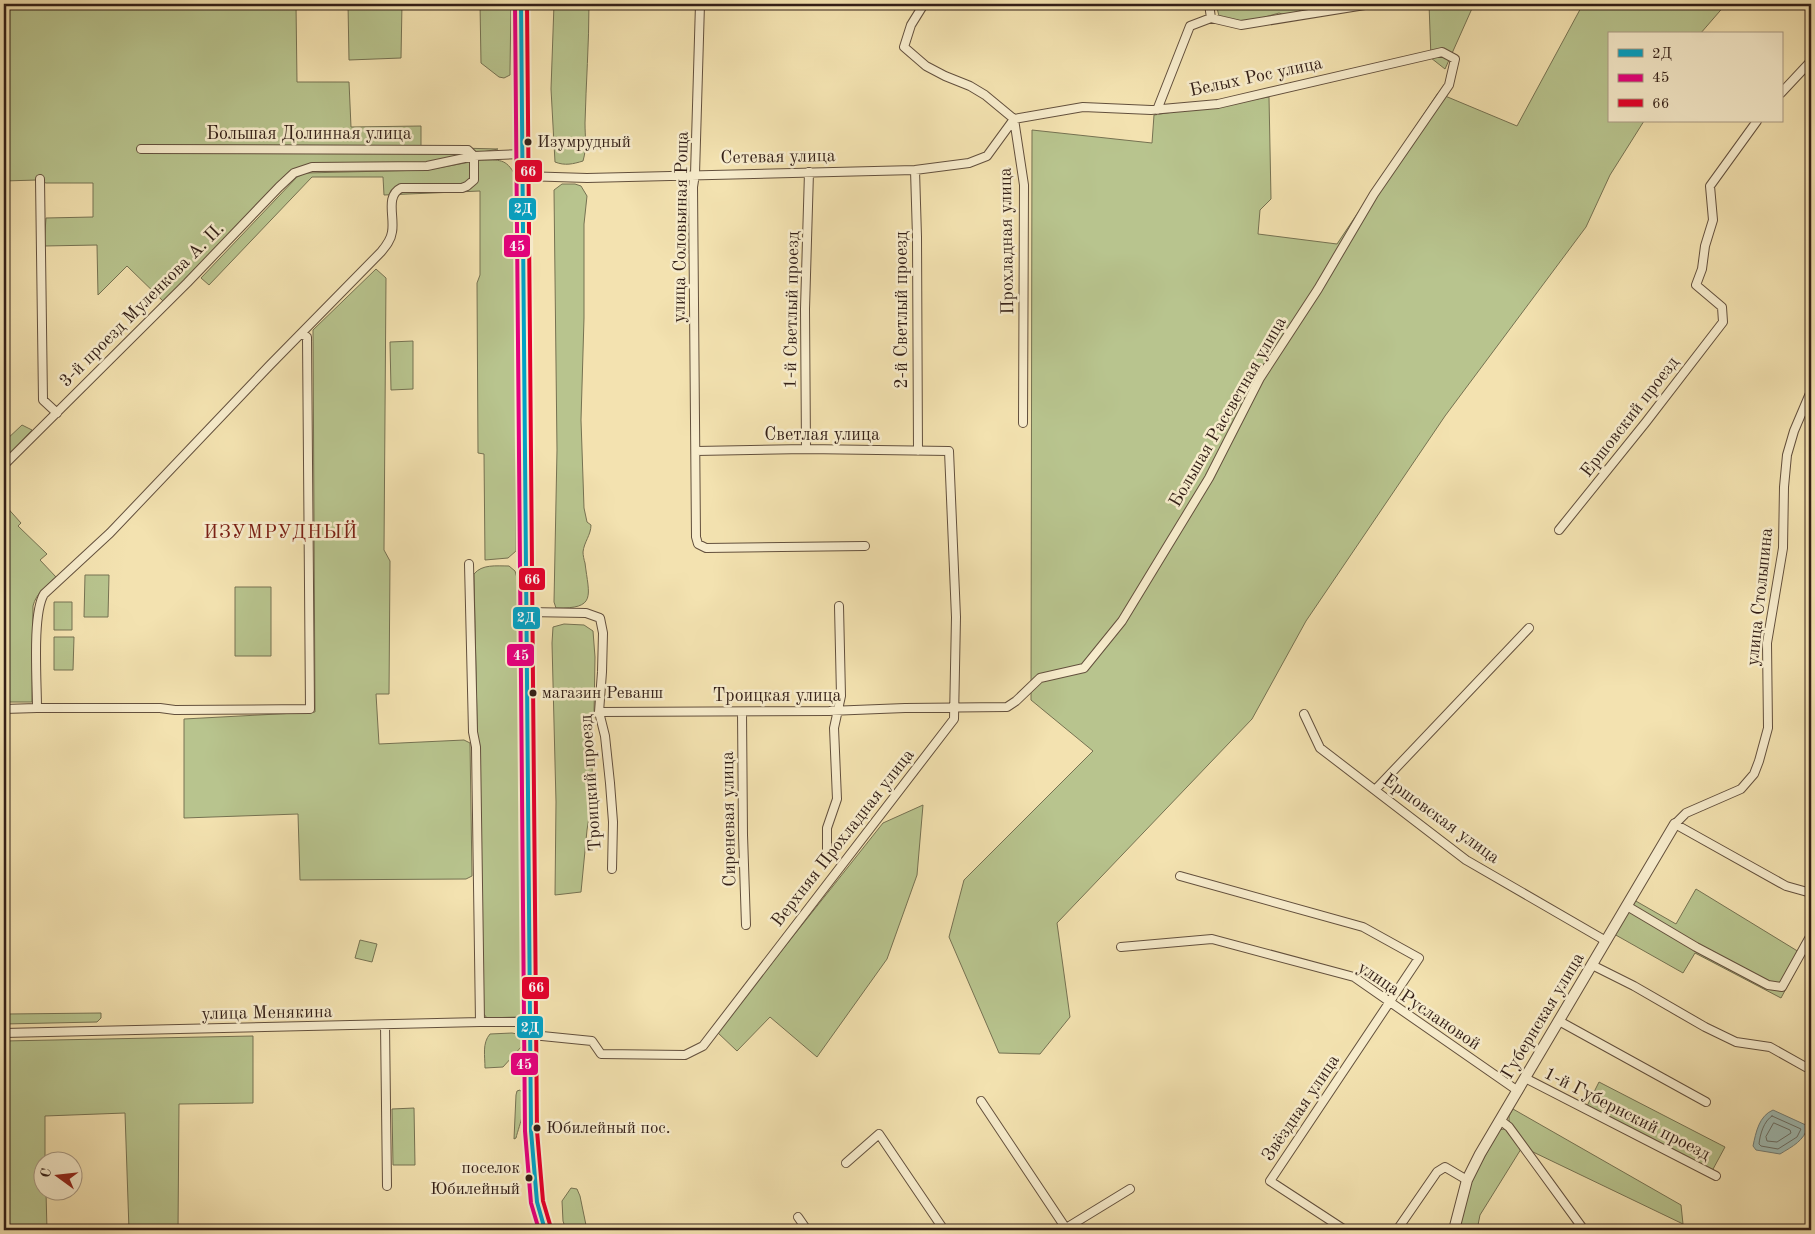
<svg xmlns="http://www.w3.org/2000/svg" width="1815" height="1234" viewBox="0 0 1815 1234" font-family="'Old Standard TT',serif">
  <style>
    .green { fill: #b8c48e; stroke: #767252 }
    .water { fill: #9fbcb5; stroke: #747d76 }
    .lines { fill: none; stroke-linecap: round; stroke-linejoin: round }
    .shore { stroke: #696e66; stroke-width: 1 }
    .minor-casing { stroke: #63503d; stroke-width: 10 }
    .tertiary-casing { stroke: #63503d; stroke-width: 12 }
    .primary-casing { stroke: #331f17; stroke-width: 15 }
    .minor { stroke: #f7eccc; stroke-width: 8 }
    .tertiary { stroke: #f7eccc; stroke-width: 10 }
    .primary { stroke: #f3e2b0; stroke-width: 12 }
    .bus-1-casing { stroke: #f7eccc; stroke-width: 8 }
    .bus-2-casing { stroke: #f7eccc; stroke-width: 8 }
    .bus-3-casing { stroke: #f7eccc; stroke-width: 8 }
    .bus-1 { stroke: #03a2c5; stroke-width: 4 }
    .bus-2 { stroke: #e5007d; stroke-width: 4 }
    .bus-3 { stroke: #e4002b; stroke-width: 4 }
    .bus-dot { fill: #331f17; stroke: #f7eccc; stroke-width: 2 }
    .labels { text-anchor: middle; dominant-baseline: central; stroke-width: 5; stroke-linejoin: round; paint-order: stroke }
    .bus-label { font-size: 17px; fill: #331f17; stroke: #f7eccc; text-anchor: start }
    .street-label { font-size: 18px; fill: #331f17; stroke: #f7eccc }
    .neighbourhood-label { font-size: 19px; letter-spacing: 1px; fill: #7a1f14; stroke: #f7eccc }
    .line-badge { stroke: #f7eccc; stroke-width: 2 }
    .badge-label { font-size: 14px; text-anchor: middle; font-weight: bold; fill: #fff }
  </style>
  <rect width="100%" height="100%" fill="#f3e2b0"/>
  <filter id="stains"><feTurbulence type="fractalNoise" baseFrequency=".004" numOctaves="4"/><feColorMatrix values="0 0 0 0 .2 0 0 0 0 .09 0 0 0 0 .02 0 0 0 .5 -.17"/></filter>
  <radialGradient id="worn" r=".72"><stop offset=".6" stop-color="#630" stop-opacity="0"/><stop offset="1" stop-color="#630" stop-opacity=".3"/></radialGradient>
  <path class="green" d="M4 4H333L296 5 297 82H349L351 127 421 126V147L498 149 425 163 311 164 294 171 164 302 127 266 98 295 97 245 44 246 46 218 93 217V183H46L37 180 4 181Z
    M348 4H402L401 58 349 60Z
    M480 4H511L510 70V75L504 78 499 77 481 63Z
    M554 4H589C589 44 586 83 585 123 585 137 587 147 583 161 573 164 565 166 555 162L551 89Z
    M1216 4H1311L1294 14 1288 16 1279 13 1244 23 1219 16Z
    M1429 4H1474L1445 69 1431 58Z
    M1583 4H1726L1700 34H1609V121H1644L1610 175 1586 227 1445 416 1306 621 1252 719 1057 923 1070 1017 1040 1054 999 1053 949 937 964 880 1093 751 1031 700 1032 130 1152 143 1154 115 1269 97 1271 199 1260 210 1258 234 1337 244 1438 93 1517 126Z
    M481 160C499 160 506 158 515 175L516 551 508 558 485 560 484 454 478 453 477 283 480 275V191L384 195 383 177H312L209 285 201 278 297 177 305 173 427 170Z
    M562 184H575L581 186 587 196 584 224V318L581 420 584 508 587 522 591 525C591 535 584 542 583 552 583 555 584 560 585 563 589 596 597 609 556 608L554 602 557 450 554 190Z
    M376 269 386 278 384 550 390 561 389 694H376L379 744 464 740 470 743 472 876 466 879 300 880 298 814 184 818V719L315 712 313 330Z
    M413 341V389L391 390 390 342Z
    M22 425 32 430 4 459V438L5 441Z
    M4 504 21 523 18 526 47 554 40 560 56 577C47 586 36 593 33 606L32 702H4Z
    M509 566 515 571 517 578 524 1010 521 1015 517 1017 487 1018 483 1013 474 574C482 564 496 566 509 566Z
    M85 575H109L108 617H84Z
    M235 587H271V656H235Z
    M54 602H72V630H54Z
    M564 624 584 625 593 631 595 657 594 715 591 738 593 792 587 830 581 892 555 895 556 802 552 643 553 627Z
    M54 637H74L73 670H54Z
    M923 805 917 875 887 959 817 1057 770 1017 737 1051 717 1032 883 823Z
    M1696 889 1804 955 1781 998 1695 953 1683 973 1614 934 1634 900 1676 924Z
    M360 940 377 944 372 962 355 958Z
    M4 954H8V1014L101 1013V1018L97 1022 4 1024Z
    M512 1033 522 1035V1046L503 1067 485 1068C485 1056 482 1043 490 1034Z
    M253 1036V1103L179 1104 178 1230H129L125 1113 45 1116V1161L42 1162V1192H46L47 1230H4V1041Z
    M1599 1082 1725 1147 1712 1171 1587 1106Z
    M520 1090C530 1101 519 1125 516 1138L514 1139 516 1095 517 1091Z
    M414 1108 415 1165H393L392 1109Z
    M1513 1109 1681 1205 1683 1224 1531 1151 1525 1145 1509 1121V1116Z
    M1504 1129 1508 1130 1521 1149 1480 1215 1477 1230H1458L1471 1182 1499 1130Z
    M571 1188 577 1189 580 1196 587 1230H566L563 1221 562 1201Z"/>
  <path class="water" d="M1773 1110 1808 1126C1804 1141 1793 1146 1780 1154L1756 1150 1753 1146C1756 1132 1759 1116 1773 1110Z"/>
  <g class="lines">
    <path class="shore" d="M1772 1116 1801 1129 1797 1137 1778 1149 1761 1146 1759 1144C1760 1134 1764 1121 1772 1116Z
      M1774 1123 1790 1130 1791 1133 1777 1142 1767 1141 1766 1137Z"/>
    <defs>
      <path id="minor" d="M700 4 695 174 693 187 696 537 698 544 706 548 865 546
        M924 4 911 25 904 47 926 66 945 76 970 86 985 95 1014 119 1024 185 1023 423
        M1211 18 1241 25 1371 4
        M1781 93 1811 61
        M1157 110 1190 26 1211 18 1209 4
        M141 149 468 150 474 156
        M915 170 917 237 918 451
        M523 176 587 178 915 170 969 163 987 156 1014 119 1083 107 1151 110 1218 104 1442 52 1455 59 1449 85 1374 194 1318 289 1260 378 1209 478 1122 621 1084 668 1040 678 1016 701 1007 707 905 708 829 711 599 712
        M40 179 43 400 57 413
        M1811 391 1794 431 1787 455 1784 487 1783 548 1767 643 1768 728 1759 761 1754 774 1741 789 1686 813 1675 824 1786 886 1811 893
        M806 449 805 309 809 172
        M4 465 187 283 279 187 294 173 312 167 427 166 474 156 523 154
        M1559 530 1646 422 1723 322 1722 307 1696 285 1702 269 1705 246 1713 220 1710 186 1757 121
        M469 564 473 732 476 747 480 1022
        M527 612 586 613 600 618 603 633 602 672 599 712 605 736 610 783 613 822 612 869
        M37 708H160L175 710 310 709 307 337 302 334
        M4 709 37 708C37 681 32 614 44 594L110 533 270 365 381 252C386 246 391 240 392 232 395 217 385 196 401 188H462L467 186 474 180V156
        M742 712 743 835 746 925
        M1304 714 1320 748 1466 860 1606 941
        M1375 790 1529 628
        M827 862V828L837 799 834 728 841 696 839 606
        M1180 876 1363 927 1419 958 1270 1181 1345 1230
        M1627 906 1696 947 1768 985 1782 987 1811 935
        M1121 947 1212 939 1354 977 1518 1091
        M1592 965 1634 986 1705 1027 1736 1042 1770 1047 1811 1070
        M1559 1021 1706 1102
        M385 1025 387 1186
        M4 1033 480 1022H531
        M531 1036H542L592 1041 601 1054 685 1055 703 1046 954 719 956 617 949 451 806 449 696 451
        M1525 1078 1716 1176
        M981 1101 1067 1230
        M1500 1120 1509 1127 1584 1230
        M846 1163 879 1134 944 1230
        M798 1217 807 1230
        M1063 1230 1130 1189
        M1397 1230 1437 1172 1445 1167 1467 1180"/>
      <path id="tertiary" d="M1454 1230 1467 1180 1480 1154 1675 824"/>
      <path id="primary" d="M521 4 531 1131 537 1202 545 1230"/>
    </defs>
    <use href="#minor" class="minor-casing"/>
    <use href="#tertiary" class="tertiary-casing"/>
    <use href="#primary" class="primary-casing"/>
    <use href="#minor" class="minor"/>
    <use href="#tertiary" class="tertiary"/>
    <use href="#primary" class="primary"/>
    <defs>
      <path id="bus-1" d="M521 4 531 1131 537 1202 545 1230"/>
      <path id="bus-2" d="M515 4 525 1131 531 1203 539 1230"/>
      <path id="bus-3" d="M527 4 537 1131 543 1201 551 1228"/>
    </defs>
    <use href="#bus-1" class="bus-1-casing"/>
    <use href="#bus-2" class="bus-2-casing"/>
    <use href="#bus-3" class="bus-3-casing"/>
    <use href="#bus-1" class="bus-1"/>
    <use href="#bus-2" class="bus-2"/>
    <use href="#bus-3" class="bus-3"/>
  </g>
  <g class="bus-dot">
    <circle cx="528" cy="142" r="4.5"/>
    <circle cx="533" cy="693" r="4.5"/>
    <circle cx="537" cy="1128" r="4.5"/>
    <circle cx="529" cy="1178" r="4.5"/>
  </g>
  <g class="labels">
    <g class="bus-label">
      <text x="537" y="142">Изумрудный</text>
      <text x="542" y="693">магазин Реванш</text>
      <text x="546" y="1128">Юбилейный пос.</text>
      <text x="520" y="1168" text-anchor="end">поселок<tspan x="520" dy="21">Юбилейный</tspan></text>
    </g>
    <g class="street-label">
      <text transform="translate(1256 77) rotate(-12)">Белых Рос улица</text>
      <text x="309" y="134">Большая Долинная улица</text>
      <text transform="translate(778 157) rotate(-1)">Сетевая улица</text>
      <text transform="translate(681 227) rotate(-89)">улица Соловьиная Роща</text>
      <text transform="translate(1007 241) rotate(-91)">Прохладная улица</text>
      <text transform="translate(142 305) rotate(-45)">3-й проезд Муленкова А. П.</text>
      <text transform="translate(792 310) rotate(-89)">1-й Светлый проезд</text>
      <text transform="translate(902 310) rotate(-90)">2-й Светлый проезд</text>
      <text transform="translate(1228 412) rotate(-60)">Большая Рассветная улица</text>
      <text transform="translate(1630 417) rotate(-52)">Ершовский проезд</text>
      <text x="822" y="435">Светлая улица</text>
      <text transform="translate(1760 597) rotate(-84)">улица Столыпина</text>
      <text x="777" y="696">Троицкая улица</text>
      <text transform="translate(591 783) rotate(-94)">Троицкий проезд</text>
      <text transform="translate(729 819) rotate(-91)">Сиреневая улица</text>
      <text transform="translate(1441 819) rotate(36)">Ершовская улица</text>
      <text transform="translate(843 838) rotate(-52)">Верхняя Прохладная улица</text>
      <text transform="translate(1419 1006) rotate(34)">улица Руслановой</text>
      <text transform="translate(267 1013) rotate(-1)">улица Менякина</text>
      <text transform="translate(1543 1016) rotate(-59)">Губернская улица</text>
      <text transform="translate(1301 1108) rotate(-56)">Звёздная улица</text>
      <text transform="translate(1627 1114) rotate(27)">1-й Губернский проезд</text>
    </g>
    <g class="neighbourhood-label">
      <text x="281" y="533">ИЗУМРУДНЫЙ</text>
    </g>
  </g>
  <g class="line-badge">
    <rect x="514" y="159" width="29" height="24" rx="5" fill="#e4002b"/>
    <rect x="508" y="197" width="29" height="24" rx="5" fill="#03a2c5"/>
    <rect x="503" y="234" width="28" height="24" rx="5" fill="#e5007d"/>
    <rect x="518" y="567" width="28" height="24" rx="5" fill="#e4002b"/>
    <rect x="512" y="606" width="29" height="24" rx="5" fill="#03a2c5"/>
    <rect x="506" y="643" width="29" height="24" rx="5" fill="#e5007d"/>
    <rect x="521" y="976" width="29" height="24" rx="5" fill="#e4002b"/>
    <rect x="516" y="1015" width="28" height="24" rx="5" fill="#03a2c5"/>
    <rect x="510" y="1052" width="29" height="24" rx="5" fill="#e5007d"/>
  </g>
  <g class="badge-label">
    <text x="528" y="176">66</text>
    <text x="523" y="213">2Д</text>
    <text x="517" y="251">45</text>
    <text x="532" y="584">66</text>
    <text x="526" y="622">2Д</text>
    <text x="521" y="660">45</text>
    <text x="536" y="992">66</text>
    <text x="530" y="1032">2Д</text>
    <text x="524" y="1069">45</text>
  </g>
  <rect width="1815" height="1234" fill="none" stroke="#f3e2b0" stroke-width="20"/>
  <rect x="5" y="5" width="1805" height="1224" fill="none" stroke="#331f17" stroke-width="2.5"/>
  <rect x="10" y="10" width="1795" height="1214" fill="none" stroke="#331f17"/>
  <rect x="1608" y="32" width="175" height="90" fill="#f7eccc" stroke="#a99a84"/>
  <rect x="1618" y="49" width="25" height="8" fill="#03a2c5" stroke="#a99a84"/>
  <text x="1652" y="58" font-size="15" fill="#331f17">2Д</text>
  <rect x="1618" y="74" width="25" height="8" fill="#e5007d" stroke="#a99a84"/>
  <text x="1652" y="82" font-size="15" fill="#331f17">45</text>
  <rect x="1618" y="99" width="25" height="8" fill="#e4002b" stroke="#a99a84"/>
  <text x="1652" y="108" font-size="15" fill="#331f17">66</text>
  <g transform="translate(58 1176) rotate(285)"><circle r="24" fill="#f7eccc" stroke="#a99a84"/>
  <path d="M0-4L9 19L0 12L-9 19Z" fill="#8f2418"/>
  <text y="-8" font-size="14" font-weight="bold" text-anchor="middle" fill="#331f17">С</text>
  </g>
  <rect width="100%" height="100%" filter="url(#stains)"/>
  <rect width="100%" height="100%" fill="url(#worn)"/>
</svg>
